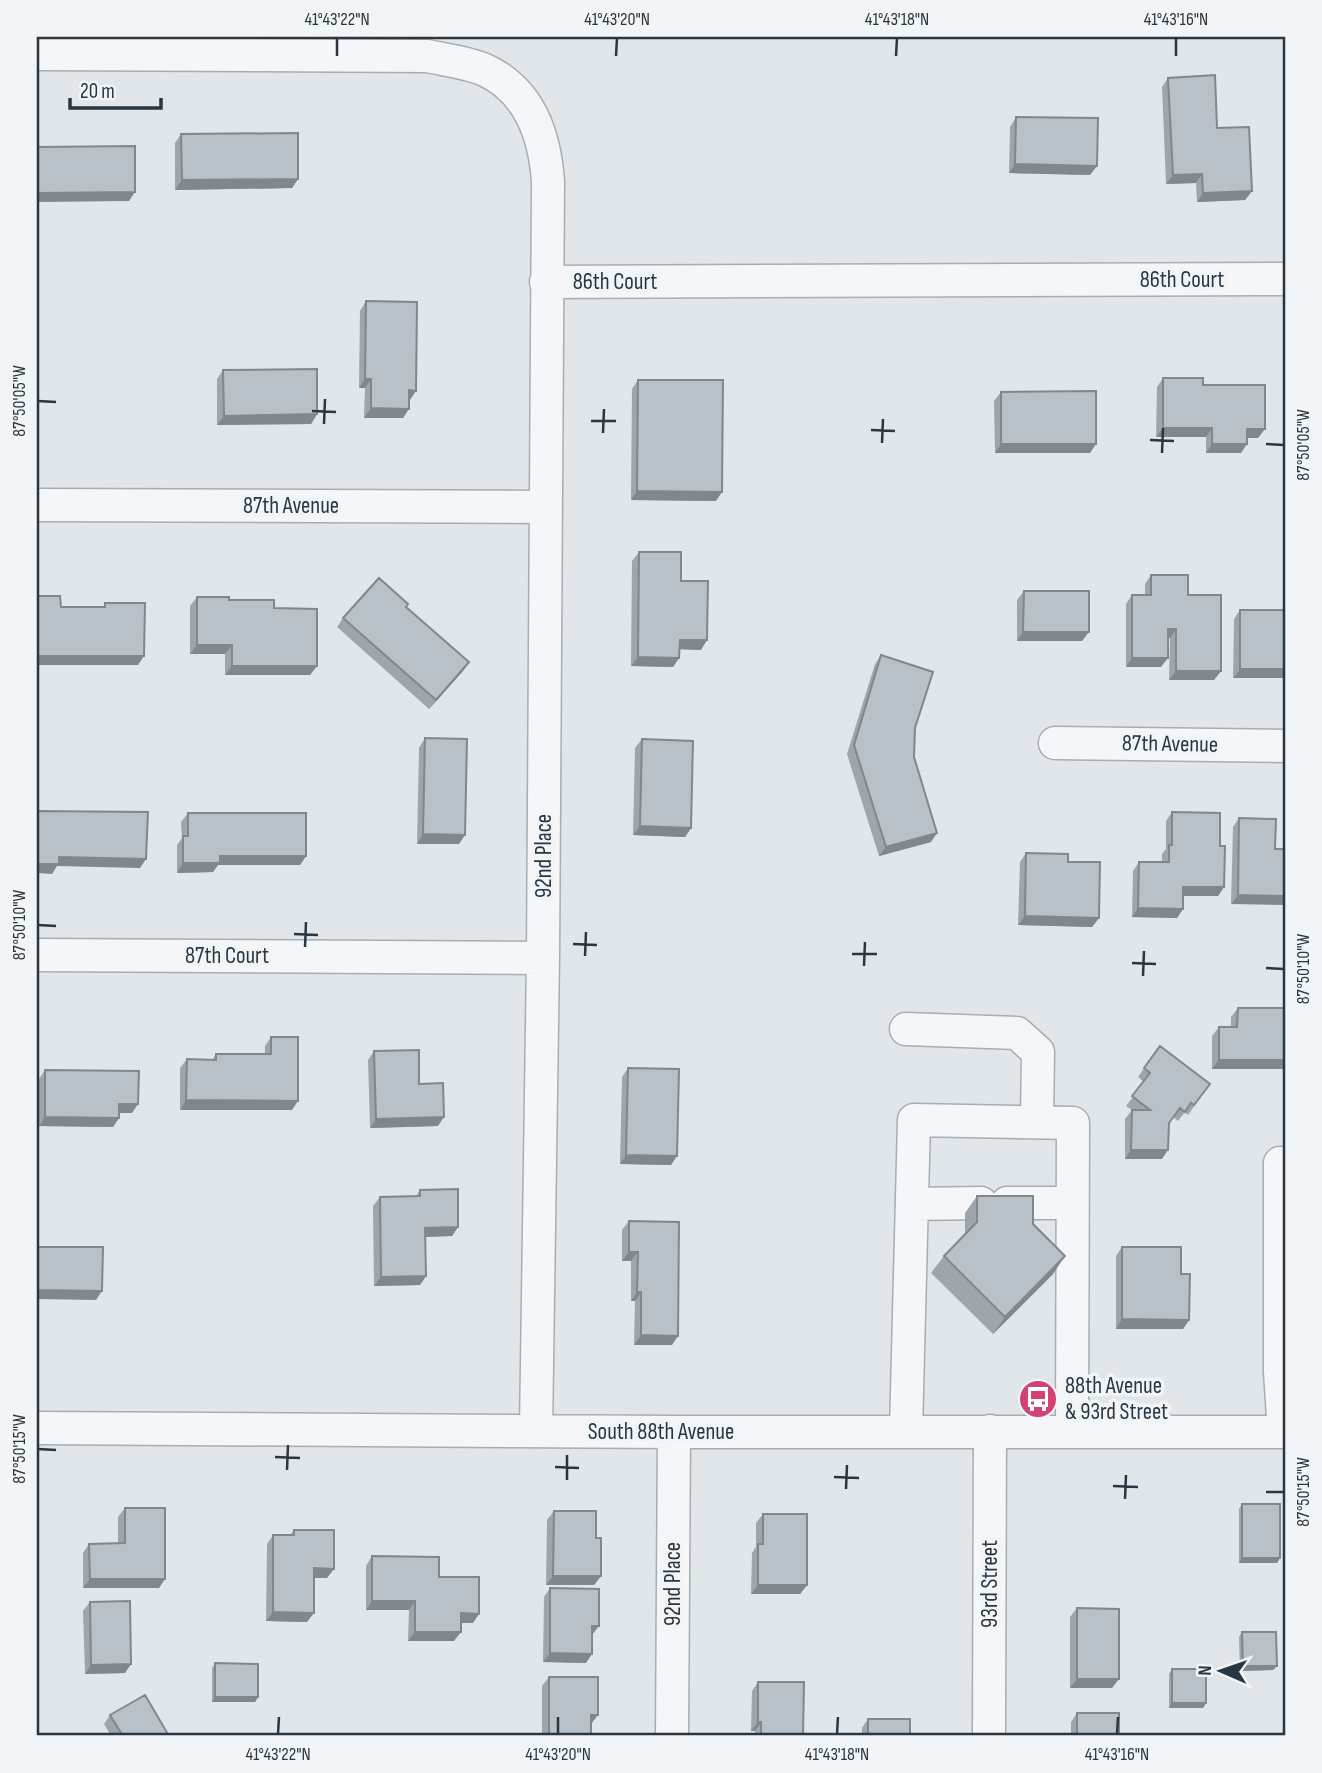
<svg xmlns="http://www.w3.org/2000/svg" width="1322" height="1773" viewBox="0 0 1322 1773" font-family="'Sofia Sans Condensed',sans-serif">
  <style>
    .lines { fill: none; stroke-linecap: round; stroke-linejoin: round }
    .minor-casing { stroke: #a6aeb4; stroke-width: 35 }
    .minor { stroke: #f4f6f8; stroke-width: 32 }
    .wall { fill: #9ea6ab }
    .shaded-wall { fill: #81878b }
    .building { fill: #b8c1c7; stroke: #81878b; stroke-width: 2 }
    .ticks { fill: none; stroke: #293742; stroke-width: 2.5 }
    .labels { text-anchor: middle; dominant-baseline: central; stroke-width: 7; stroke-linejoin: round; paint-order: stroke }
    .street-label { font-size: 23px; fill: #293742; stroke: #f1f5f7 }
    .poi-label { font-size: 23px; fill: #293742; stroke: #f1f5f7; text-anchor: start }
    .neatline { fill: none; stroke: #293742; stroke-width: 2.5 }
    .ticks-label { font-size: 18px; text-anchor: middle; fill: #293742 }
  </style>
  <rect width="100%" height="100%" fill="#e1e6ea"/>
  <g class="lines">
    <defs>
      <path id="minor" d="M37 54 427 56C446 60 467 62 485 70 530 91 545 136 548 182L543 958 536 1431
        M546 282 1285 279
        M37 505 546 507
        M1055 743 1285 746
        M37 955 543 958
        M906 1029 1017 1033 1038 1052 1037 1122
        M1280 1163V1372L1284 1432
        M1007 1203H1072
        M912 1204 981 1203
        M37 1428 674 1432H1285
        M906 1431 914 1120 1073 1123 1072 1431
        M672 1736 674 1432
        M989 1736 990 1431"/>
    </defs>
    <use href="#minor" class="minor-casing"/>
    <use href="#minor" class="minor"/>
  </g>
  <path class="wall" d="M1168 78 1217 128 1252 191 1245 200 1197 202 1196 183 1166 184 1162 87Z
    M1016 117 1090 175 1009 173 1010 127Z
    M181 134 298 179 292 188 175 190V143Z
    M366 301 409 400 403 418H364L365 388H359L360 311Z
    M223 370 317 414 311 424 217 425V379Z
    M1163 378 1203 385 1258 438H1247L1241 453H1206V437H1156L1157 387Z
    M638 380 716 501 631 500 632 389Z
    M1001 392 1090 453H995L994 401Z
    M639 552 681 581 701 650 680 649 679 658 673 667 631 666 632 561Z
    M1151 575 1188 595 1221 671 1214 680H1169L1170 638H1168L1161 667H1126V604L1132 595H1145V584Z
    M1024 591 1082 641H1017V600Z
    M197 597 229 600 274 608 317 666 310 675H225V654H190V606Z
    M406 607 463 671 429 709 337 627 343 618Z
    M1240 610H1285L1233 678 1234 619Z
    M881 655 915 728 914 757 931 842 879 856 847 754 875 664Z
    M425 738 459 844H417L419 748Z
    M642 739 691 828 685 837 633 835 635 748Z
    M1172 812 1220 846 1224 887 1218 896H1183V909L1177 918 1132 917 1133 871 1139 862H1162V854L1166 849V821Z
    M188 813 306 856 300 865H218L213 872 177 873V845L182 838 181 822Z
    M1239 818 1275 849 1231 904 1233 827Z
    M1026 853 1099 918 1092 927 1018 925 1020 862Z
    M1238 1008H1285V1069H1212V1036L1219 1027H1231V1017Z
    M271 1037 292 1110H180V1068L187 1059 212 1060 216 1054H265V1046Z
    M1160 1046 1210 1084 1188 1115 1185 1112 1178 1121 1173 1117 1169 1124 1162 1159H1125V1119L1132 1110 1126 1106 1144 1082 1138 1077Z
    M374 1051 419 1084 438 1126 370 1128 368 1060Z
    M628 1068 671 1165 620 1164 622 1077Z
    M45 1070 132 1113H119V1118L113 1127 39 1126V1079Z
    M420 1190 458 1227 452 1236 426 1237V1276L420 1285 374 1286 373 1206 380 1197 416 1196Z
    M977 1196 1033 1224 1053 1274 993 1334 931 1273 944 1256 965 1234V1213Z
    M629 1221 672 1345H634L635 1301H631V1261H622V1230Z
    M1122 1247 1181 1274 1189 1320 1183 1329H1116V1256Z
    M1242 1504 1280 1558 1277 1563H1239V1509Z
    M125 1508 159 1588H83V1553L89 1544 118 1543V1517Z
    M554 1511 596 1538 601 1576 594 1585H546L547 1520Z
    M763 1514 807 1585 800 1594H751L752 1553 756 1547V1523Z
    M294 1530 327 1578H314L307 1622 266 1621 267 1544 273 1535H290Z
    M372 1556 473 1623H461L454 1641H408L409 1610H366V1566Z
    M550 1588 592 1635 586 1663 543 1662 544 1597Z
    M90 1602 125 1673 85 1674 83 1611Z
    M1077 1608 1112 1688H1070V1617Z
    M1242 1632 1277 1666 1273 1670 1240 1671 1239 1637Z
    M215 1663 258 1697 255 1702H212V1668Z
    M1172 1669 1206 1703 1203 1708H1169V1674Z
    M549 1677 591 1724V1736H542V1686Z
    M758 1682 803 1736H755V1731H751L752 1691Z
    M1077 1713 1119 1736H1071V1722Z
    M110 1715 169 1736H111L104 1724Z
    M868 1719 910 1736H862V1728Z"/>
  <path class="shaded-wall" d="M1015 164 1097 166 1090 175 1009 173Z
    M1202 174 1196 183 1166 184 1173 175Z
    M298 179 292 188 175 190 182 180Z
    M1252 191 1245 200 1197 202 1203 193Z
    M135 192 129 201 37 202V193Z
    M365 379H371L365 388H359Z
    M409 390 416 391 410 400Z
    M371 408 409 409 403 418H364Z
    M317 414 311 424 217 425 224 416Z
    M1163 428H1212L1206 437H1156Z
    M1247 429H1265L1258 438H1241Z
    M1001 444H1096L1090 453H995Z
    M1212 444H1247L1241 453H1206Z
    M637 491 722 492 716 501 631 500Z
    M1168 629H1176L1170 638H1161Z
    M1023 632H1089L1082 641H1017Z
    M680 640H707L701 650 673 649Z
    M197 645H232L225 654H190Z
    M37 656H144L138 665H37Z
    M638 657 679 658 673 667 631 666Z
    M1132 658H1168L1161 667H1126Z
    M469 662 463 671 429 709 436 700Z
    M232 666H317L310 675H225Z
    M1240 669H1285V678H1233Z
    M1176 671H1221L1214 680H1169Z
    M640 826 691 828 685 837 633 835Z
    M937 833 931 842 879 856 886 847Z
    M423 834 465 835 459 844H417Z
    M220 856H306L300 865H218L213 872 177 873 183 863Z
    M59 857 146 859 140 868 57 866 52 874 37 873V864Z
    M1183 887H1224L1218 896H1177Z
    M1238 895 1285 896V905L1231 904Z
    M1138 908 1183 909 1177 918 1132 917Z
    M1025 916 1099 918 1092 927 1018 925Z
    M1219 1060H1285V1069H1212Z
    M186 1100 298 1101 292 1110H180Z
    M119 1104H138L132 1113H113Z
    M45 1117 119 1118 113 1127 39 1126Z
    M444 1117 438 1126 370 1128 376 1119Z
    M1131 1150H1168L1162 1159H1125Z
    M626 1155 677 1156 671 1165 620 1164Z
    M458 1227 452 1236 419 1237 425 1228Z
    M629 1252H638L631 1261H622Z
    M1065 1256 1053 1274 993 1334 1005 1317Z
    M426 1276 420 1285 374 1286 381 1277Z
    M37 1290 102 1291 96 1300 37 1299Z
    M637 1292H641L635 1301H631Z
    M1122 1319 1189 1320 1183 1329H1116Z
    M641 1335 678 1336 672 1345H634Z
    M1242 1558H1280L1277 1563H1239Z
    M314 1568 334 1569 327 1578H308Z
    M553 1576H601L594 1585H546Z
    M90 1579H165L159 1588H83Z
    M758 1585H807L800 1594H751Z
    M372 1601H415L409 1610H366Z
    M273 1612 314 1613 307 1622 266 1621Z
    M461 1613 479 1614 473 1623H454Z
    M592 1626H599L592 1635Z
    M415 1632H461L454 1641H408Z
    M550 1653 592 1654 586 1663 543 1662Z
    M131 1664 125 1673 85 1674 91 1665Z
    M1243 1666H1277L1273 1670 1240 1671Z
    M1077 1679H1119L1112 1688H1070Z
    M215 1697H258L255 1702H212Z
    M1172 1703H1206L1203 1708H1169Z
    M591 1715H598L591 1724Z
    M758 1722H761L755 1731H751Z"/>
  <path class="building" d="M1215 75 1217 128 1249 127 1252 191 1203 193 1202 174 1173 175 1168 78Z
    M1016 117 1098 118 1097 166 1015 164Z
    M298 133V179L182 180 181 134Z
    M135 146V192L37 193V147Z
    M366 301 417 302 416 391 409 390V409L371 408V379H365Z
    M317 369V414L224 416 223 370Z
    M1163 378H1203V385H1265V429H1247V444H1212V428H1163Z
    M638 380H723L722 492 637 491Z
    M1096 391V444H1001V392Z
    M639 552H681V581H708L707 640H680L679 658 638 657Z
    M1151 575H1188V595H1221V671H1176V629H1168V658H1132V595H1151Z
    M379 578 408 604 406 607 469 662 436 700 343 618Z
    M1024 591H1089V632H1023Z
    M37 596H60L61 607H105V603H145L144 656H37Z
    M197 597H229V600H274V608L317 609V666H232V645H197Z
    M1240 610H1285V669H1240Z
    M881 655 933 672 915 728 914 757 937 833 886 847 854 745Z
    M425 738 467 739 465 835 423 834Z
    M642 739 693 741 691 828 640 826Z
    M37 811 148 812 146 859 59 857V864H37Z
    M1172 812 1220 813V846H1225L1224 887H1183V909L1138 908 1139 862H1169V845H1172Z
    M188 813H306V856H220V863H183V836H188Z
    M1239 818 1276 819 1275 849H1285V896L1238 895Z
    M1026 853 1068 854V862H1100L1099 918 1025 916Z
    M1238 1008H1285V1060H1219V1027H1237Z
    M271 1037H298V1101L186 1100 187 1059 216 1060V1054H271Z
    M1160 1046 1210 1084 1194 1105 1191 1103 1185 1112 1180 1108 1169 1123 1168 1150H1131L1132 1110H1150L1132 1096 1150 1073 1144 1068Z
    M419 1050V1084L443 1083 444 1117 376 1119 374 1051Z
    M628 1068 679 1069 677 1156 626 1155Z
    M45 1070 139 1071 138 1104H119V1118L45 1117Z
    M458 1189V1227L425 1228 426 1276 381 1277 380 1197 420 1196V1190Z
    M977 1196H1033V1224L1065 1256 1005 1317 944 1256 977 1222Z
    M629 1221 679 1222 678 1336 641 1335V1292H637L638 1252H629Z
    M37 1247H103L102 1291 37 1290Z
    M1122 1247H1181V1274H1190L1189 1320 1122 1319Z
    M1242 1504H1280V1558H1242Z
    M125 1508H165V1579H90L89 1544 125 1543Z
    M554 1511H596V1538H601V1576H553Z
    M763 1514H807V1585H758V1544H763Z
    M294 1530H334V1569L314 1568V1613L273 1612V1535H294Z
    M372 1556 439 1557V1577H479V1614L461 1613V1632H415V1601H372Z
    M550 1588 599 1589V1626H592V1654L550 1653Z
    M130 1601 131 1664 91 1665 90 1602Z
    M1077 1608 1119 1609V1679H1077Z
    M1242 1632H1276L1277 1666H1243Z
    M215 1663 258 1664V1697H215Z
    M1172 1669H1206V1703H1172Z
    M549 1677H598V1715H591V1736H549Z
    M758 1682H804L803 1736H761V1722H758Z
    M145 1695 169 1736H123L110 1715Z
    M1077 1713H1119V1736H1077Z
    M868 1719H910V1736H868Z"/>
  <path class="ticks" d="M337 56V38M616 56 617 38M896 56 897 38M1176 56V38M38 401 56 402M312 411 336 412M591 421H616M324 424 325 399M871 430 895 431M603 433 604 409M1150 440 1174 441M882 443 883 419M1266 444 1284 445M1162 453 1163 428M38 925 56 926M294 934 318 935M573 944 597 945M305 947 306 922M852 954H877M585 956 586 932M1132 963 1156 964M864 966 865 942M1266 968 1284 969M1143 976 1144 951M38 1449 56 1450M275 1457 300 1458M555 1467 579 1468M287 1470 288 1445M834 1477 859 1478M567 1480V1455M1113 1486 1138 1487M846 1489 847 1465M1266 1492H1284M1125 1499 1126 1475M278 1734 279 1717M558 1734V1717M837 1734 838 1717M1117 1734 1118 1717"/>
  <defs>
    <symbol id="bus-disc" viewBox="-11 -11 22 22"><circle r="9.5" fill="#d34274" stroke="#f1f5f7"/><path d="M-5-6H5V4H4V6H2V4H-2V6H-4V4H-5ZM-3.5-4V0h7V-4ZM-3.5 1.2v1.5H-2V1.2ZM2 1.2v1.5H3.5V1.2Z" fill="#fff"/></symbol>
  </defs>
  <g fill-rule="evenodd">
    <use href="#bus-disc" x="1016" y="1377" width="44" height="44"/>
  </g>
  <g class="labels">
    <g class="street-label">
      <text x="1182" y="280">86th Court</text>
      <text x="615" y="282">86th Court</text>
      <text x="291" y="506">87th Avenue</text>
      <text transform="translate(1170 744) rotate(1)">87th Avenue</text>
      <text transform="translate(544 856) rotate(-90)">92nd Place</text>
      <text x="227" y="956">87th Court</text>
      <text x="661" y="1432">South 88th Avenue</text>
      <text transform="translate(673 1584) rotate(-90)">92nd Place</text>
      <text transform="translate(990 1584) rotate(-90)">93rd Street</text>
    </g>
    <g class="poi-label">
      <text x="1065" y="1386">88th Avenue<tspan x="1065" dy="26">&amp; 93rd Street</tspan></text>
    </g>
  </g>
  <rect width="1322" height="1773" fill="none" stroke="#f1f5f7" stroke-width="77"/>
  <g transform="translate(1221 1671) rotate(272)" stroke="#f1f5f7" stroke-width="5" paint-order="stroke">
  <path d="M0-5L12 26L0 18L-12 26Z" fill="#293742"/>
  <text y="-10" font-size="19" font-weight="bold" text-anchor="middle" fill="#293742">N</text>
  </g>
  <path d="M70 98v10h91v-10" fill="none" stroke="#293742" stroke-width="3.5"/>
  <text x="80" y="98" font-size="21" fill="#293742" stroke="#f1f5f7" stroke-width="5" paint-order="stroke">20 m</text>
  <rect x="38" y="38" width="1246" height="1696" class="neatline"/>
  <g class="ticks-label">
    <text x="337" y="25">41°43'22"N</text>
    <text x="617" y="25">41°43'20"N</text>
    <text x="897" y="25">41°43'18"N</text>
    <text x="1176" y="25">41°43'16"N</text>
    <text transform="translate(19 401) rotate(-90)" y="6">87°50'05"W</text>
    <text transform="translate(1303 445) rotate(-90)" y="6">87°50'05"W</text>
    <text transform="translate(19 925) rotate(-90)" y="6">87°50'10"W</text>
    <text transform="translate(1303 969) rotate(-90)" y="6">87°50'10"W</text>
    <text transform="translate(19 1449) rotate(-90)" y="6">87°50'15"W</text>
    <text transform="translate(1303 1492) rotate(-90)" y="6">87°50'15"W</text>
    <text x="278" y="1760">41°43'22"N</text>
    <text x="558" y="1760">41°43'20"N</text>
    <text x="837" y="1760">41°43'18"N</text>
    <text x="1117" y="1760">41°43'16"N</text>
  </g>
</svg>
